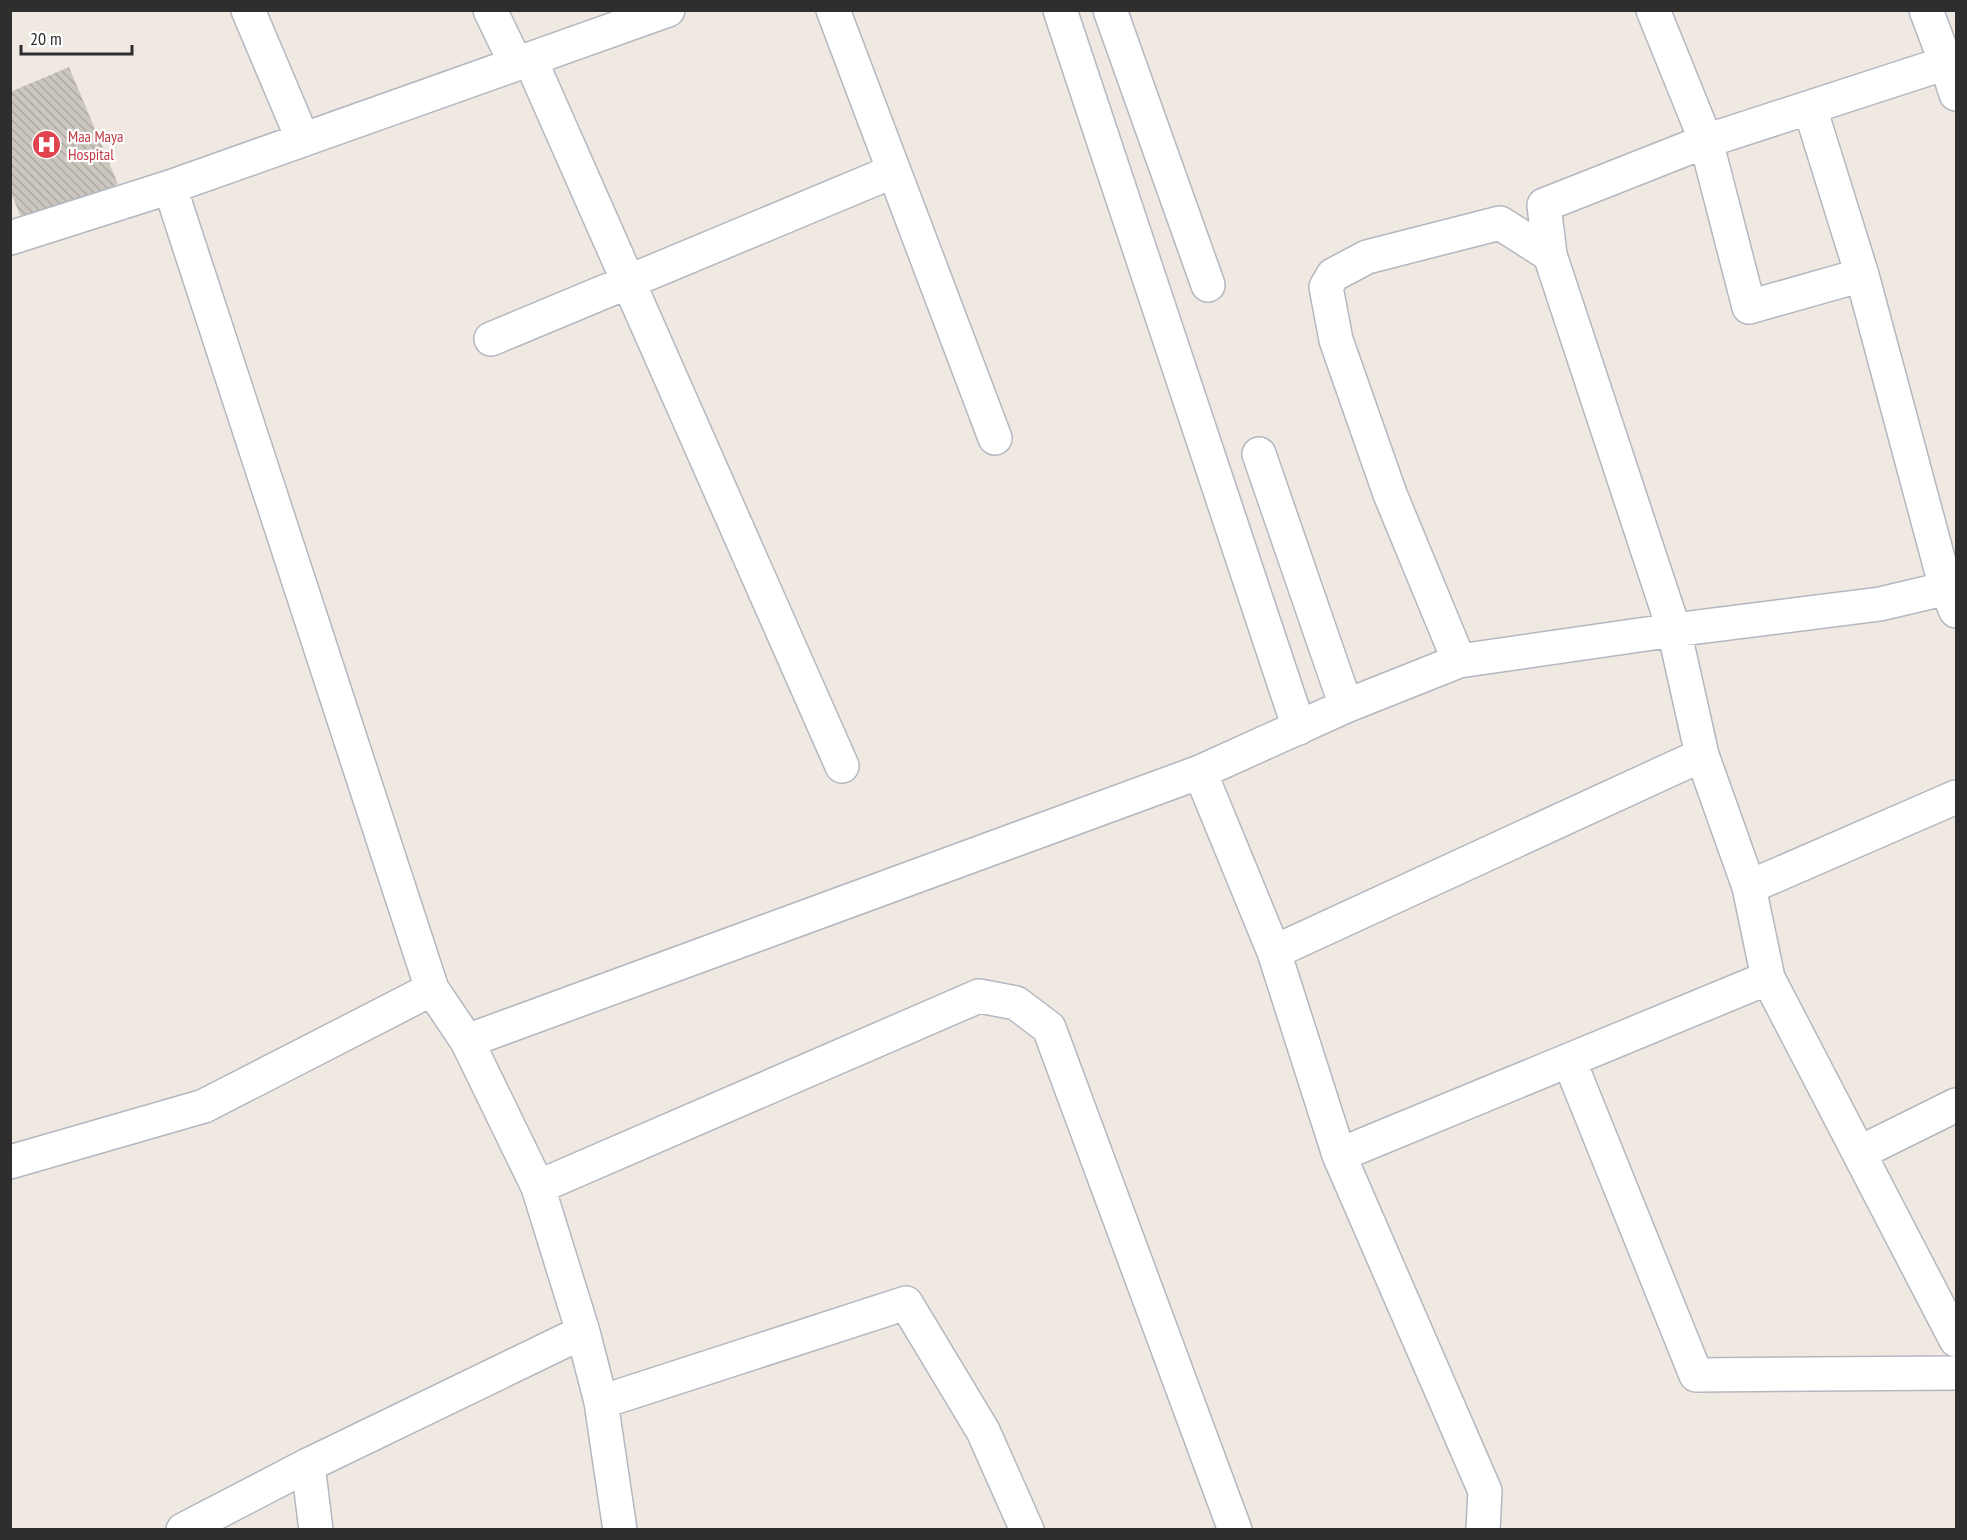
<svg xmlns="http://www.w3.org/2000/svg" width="1967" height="1540" viewBox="0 0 1967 1540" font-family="'PT Sans Narrow',sans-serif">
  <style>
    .building { fill: url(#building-back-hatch) }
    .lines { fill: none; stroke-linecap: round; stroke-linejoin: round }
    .minor-casing { stroke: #b4b7c1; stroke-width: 36 }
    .minor { stroke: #fff; stroke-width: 33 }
    .labels { text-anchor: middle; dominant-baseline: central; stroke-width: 4.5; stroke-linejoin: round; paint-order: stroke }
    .health-label { font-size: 16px; fill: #be3a42; stroke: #fff; text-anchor: start }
  </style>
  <defs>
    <pattern id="building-back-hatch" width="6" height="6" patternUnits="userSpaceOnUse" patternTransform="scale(1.5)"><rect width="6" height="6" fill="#cbc7bf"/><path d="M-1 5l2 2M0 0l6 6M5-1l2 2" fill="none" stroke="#afaba4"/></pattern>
  </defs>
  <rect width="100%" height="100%" fill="#efe9e1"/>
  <path class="building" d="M69 67 118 184 24 224 10 191V92Z"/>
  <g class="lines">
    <defs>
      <path id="minor" d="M248 10 303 140
        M490 10 516 64
        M833 10 995 438
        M1060 10 1299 728
        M1110 10 1208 285
        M1926 10 1946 63
        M530 59 842 766
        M1810 108 1862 275 1946 588 1956 611
        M170 187 432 989
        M10 238 170 187 668 10
        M1550 255 1674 630 1702 755 1749 887 1768 978 1956 1340
        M1862 275 1749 307 1706 141 1946 63 1956 94
        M491 339 894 171
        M1259 454 1346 706
        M1459 661 1390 494 1336 340 1326 287 1333 275 1367 257 1500 223 1550 255 1544 205 1706 141 1653 10
        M1200 772 1274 952 1339 1155 1485 1491 1483 1530
        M1749 887 1956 797
        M1274 952 1702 755
        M467 1041 1200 772 1346 706 1459 661 1674 630 1880 604 1956 586
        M1569 1060 1696 1375 1956 1373
        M1859 1153 1956 1105
        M1339 1155 1768 978
        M10 1162 204 1106 432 989 467 1041 538 1187 583 1332 601 1402 620 1530
        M538 1187 979 996 1016 1003 1049 1028 1235 1530
        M601 1402 906 1303 983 1431 1027 1530
        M308 1465 316 1530
        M183 1530 308 1465 583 1332"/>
    </defs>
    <use href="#minor" class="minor-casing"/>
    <use href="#minor" class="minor"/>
  </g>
  <defs>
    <symbol id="hospital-disc" viewBox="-11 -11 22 22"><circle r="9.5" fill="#e0444e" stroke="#fff"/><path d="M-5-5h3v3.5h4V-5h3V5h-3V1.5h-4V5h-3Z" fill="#fff"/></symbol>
  </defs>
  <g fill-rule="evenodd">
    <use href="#hospital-disc" x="30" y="128" width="33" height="33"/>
  </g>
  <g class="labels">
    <g class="health-label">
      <text x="68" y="136">Maa Maya<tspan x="68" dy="18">Hospital</tspan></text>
    </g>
  </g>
  <rect width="1967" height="1540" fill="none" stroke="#2e2e2e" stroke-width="24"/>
  <path d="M21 45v9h111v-9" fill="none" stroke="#2e2e2e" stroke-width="3"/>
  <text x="30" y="45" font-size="18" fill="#2e2e2e" stroke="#ffffff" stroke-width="4.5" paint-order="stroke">20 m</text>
</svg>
